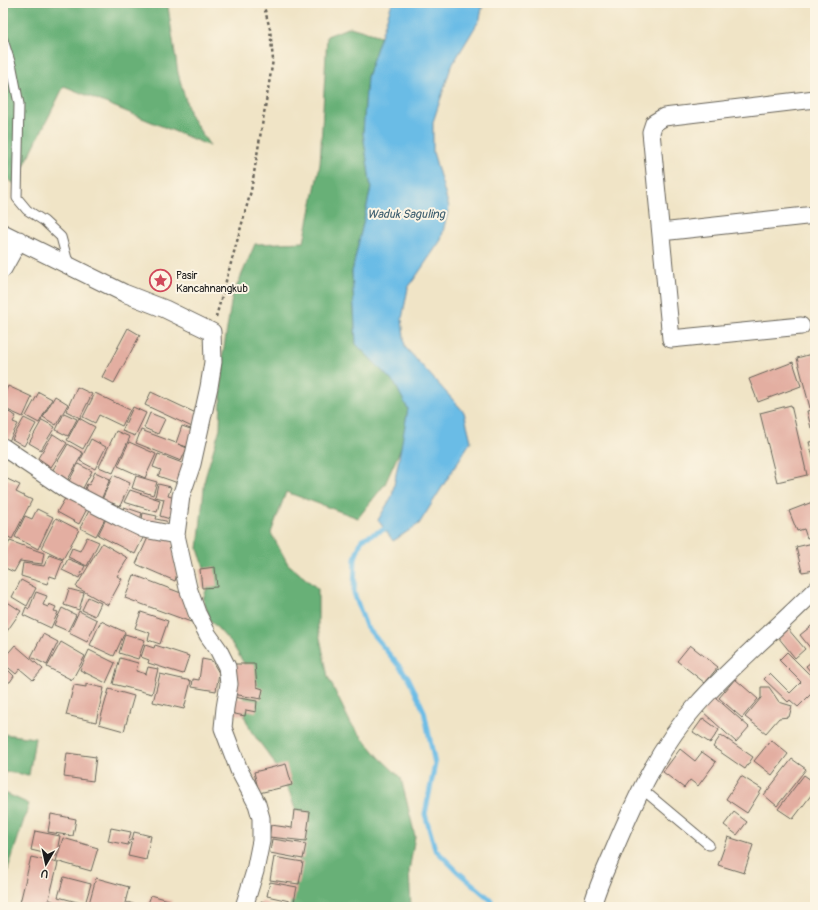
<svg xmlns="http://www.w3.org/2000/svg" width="818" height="910" viewBox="0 0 818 910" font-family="Pangolin,sans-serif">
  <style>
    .forest { fill: #68b077; stroke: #42664a }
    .water { fill: #6abce6; stroke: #436c81 }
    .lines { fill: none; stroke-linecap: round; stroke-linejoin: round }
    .stream { stroke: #6abce6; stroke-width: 5 }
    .building { fill: #e3aea1 }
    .service-casing { stroke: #666258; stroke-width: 11 }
    .minor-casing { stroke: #666258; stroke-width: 19 }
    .path { stroke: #666258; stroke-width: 2.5; stroke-dasharray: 3 3; stroke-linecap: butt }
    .service { stroke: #fff; stroke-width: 9 }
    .minor { stroke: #fff; stroke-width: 17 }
    .labels { text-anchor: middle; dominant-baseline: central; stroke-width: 4; stroke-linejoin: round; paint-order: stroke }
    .poi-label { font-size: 11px; fill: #1c1c1c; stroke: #fcf5e5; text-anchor: start }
    .water-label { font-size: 12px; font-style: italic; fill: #3b5c6d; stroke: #fcf5e5 }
  </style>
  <rect width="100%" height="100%" fill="#fcf5e5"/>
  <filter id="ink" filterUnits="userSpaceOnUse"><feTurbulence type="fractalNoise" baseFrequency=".025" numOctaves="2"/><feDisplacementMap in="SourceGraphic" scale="8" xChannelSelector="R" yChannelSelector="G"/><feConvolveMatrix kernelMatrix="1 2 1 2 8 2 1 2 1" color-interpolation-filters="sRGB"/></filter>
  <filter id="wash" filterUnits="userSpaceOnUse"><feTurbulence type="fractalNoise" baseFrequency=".012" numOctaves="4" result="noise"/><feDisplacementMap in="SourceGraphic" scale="16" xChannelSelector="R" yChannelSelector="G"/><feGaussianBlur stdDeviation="0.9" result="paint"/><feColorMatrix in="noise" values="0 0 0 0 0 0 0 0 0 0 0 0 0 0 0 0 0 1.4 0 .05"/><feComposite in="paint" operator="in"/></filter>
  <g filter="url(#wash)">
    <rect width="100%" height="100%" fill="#f0e4c6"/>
    <path class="forest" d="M3 3H170L168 7 178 73 190 115 210 146 64 86 15 184 3 176Z
      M350 27 381 36 367 77 363 133 371 188 352 272 356 344 395 384 408 409 402 446 385 484 358 518 286 492 271 533 288 564 318 589V628L328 677 351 724 379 757 401 778 415 836 409 871 411 907H290L297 879 304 836 290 794 272 759 251 731 243 713 245 665 232 644 210 620 203 599 209 582 198 549 205 478 220 428 222 360 232 297 255 244 304 242 320 164 327 36Z
      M3 734 35 738 29 775 5 772 3 780Z
      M3 792 29 804 3 885Z"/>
    <path class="water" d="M392 3H483L480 19 451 67 433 122V152L449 207 441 240 408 288 402 319 405 347 464 412 471 441 419 524 393 541 378 520 392 496 408 409 395 384 356 344 352 272 371 188 363 133 367 77Z"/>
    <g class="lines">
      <path class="stream" d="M389 524 385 529 362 539 355 558 354 593 366 626 408 677 424 711 435 764 425 814 435 849 458 872 491 900 492 907"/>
    </g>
    <g id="blocks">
      <path class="building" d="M128 328 140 335 114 383 102 377Z
        M815 353V407L810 408 797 358Z
        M793 362 801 386 758 402 749 379Z
        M8 386 32 397 23 417 3 408V397Z
        M77 387 92 394 80 418 66 411Z
        M39 392 52 399 39 423 26 416Z
        M151 392 198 414 192 427 145 405Z
        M95 393 130 410 122 426 99 415 95 423 83 417Z
        M55 396 68 404 56 425 43 417Z
        M791 405 807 475 777 482 760 413Z
        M133 407 146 413 135 436 122 431Z
        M3 409 16 416 13 422 18 424 9 441 3 438Z
        M815 409V427L811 428 807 411Z
        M64 413 77 419 68 436 56 430Z
        M150 413 165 419 158 434 144 428Z
        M24 418 36 424 24 446 12 439Z
        M79 418 95 427 83 449 67 440Z
        M42 420 55 427 41 450 29 443Z
        M182 426 196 431 190 448 178 444 187 448 181 461 136 443 141 430 176 443Z
        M116 431 130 437 113 473 99 467Z
        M53 434 67 443 51 467 38 458Z
        M91 439 106 447 95 469 80 461Z
        M815 441V461H814L809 442Z
        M129 442 156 454 145 478 118 466Z
        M68 444 83 453 67 481 51 473Z
        M158 454 185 464 178 483 158 476 161 470 153 467Z
        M78 464 92 471 82 490 68 483Z
        M95 472 110 479 100 502 83 494 87 484 89 485Z
        M113 475 130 483 120 506 112 503 110 509 100 504Z
        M136 476 157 482 153 495 132 488Z
        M3 477 20 485 16 492 32 500 12 539 3 534Z
        M158 484 171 487 168 496 175 498 170 519 160 516 164 499 155 497Z
        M130 490 160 500 157 512 124 502Z
        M67 495 88 507 79 524 57 512Z
        M815 501V535L807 538 804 529 797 531 789 511Z
        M91 507 107 515 96 536 80 528Z
        M124 507 142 513 139 523 121 516Z
        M37 509 53 517 38 549 15 537 25 516 32 519Z
        M143 513 157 516 156 519 170 522 168 530 141 526Z
        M108 515 145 534 135 554 98 535Z
        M56 518 79 530 63 559 41 548Z
        M150 533 172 538 177 574 175 581 136 564Z
        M87 537 99 542 87 566 68 557 72 548 80 551Z
        M10 541 44 553 42 564 20 561 14 572 3 567V553Z
        M102 543 128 558 117 576 122 579 108 605 76 587Z
        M813 543 815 551V570L802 572 796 547Z
        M49 555 63 560 56 578 50 576 47 584 21 576 23 563 44 566Z
        M68 559 85 566 79 578 62 570Z
        M215 567 217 587 202 588 200 569Z
        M134 575 181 593 191 622 125 598Z
        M21 580 36 588 27 606 12 597Z
        M69 589 84 593 79 610 64 605Z
        M36 592 47 596 43 605 48 607 49 604 56 607 54 611 58 612 51 628 23 615 26 607 29 609Z
        M88 597 101 603 95 616 82 610Z
        M3 599 21 611 3 637Z
        M62 608 76 615 68 631 54 625Z
        M79 611 97 620 87 642 69 633Z
        M141 612 168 621 160 644 148 640 150 633 135 628Z
        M101 621 125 632 114 656 90 645Z
        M815 623V654L800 635Z
        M788 629 805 649 795 658 778 637Z
        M43 634 58 642 47 665 31 657Z
        M125 634 145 640 138 659 119 653Z
        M61 642 85 656 72 680 47 667Z
        M15 645 43 669 33 680 20 669 16 674 3 663V659Z
        M145 645 154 648 155 645 189 656 183 674 148 663 149 660 141 657Z
        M690 645 718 667 705 683 677 661Z
        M89 650 115 663 106 683 80 670Z
        M787 652 815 680V690L798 707 790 700 788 702 764 679 770 673 790 693 801 682 779 660Z
        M120 658 138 663 136 671 146 674 148 667 158 669 152 694 113 684Z
        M202 659 212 661 219 673 216 691 192 687 193 679 199 680Z
        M815 659V677L806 666Z
        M234 664H255L257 687 263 689 261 699 233 694Z
        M3 665 14 676 10 682H3Z
        M160 674 191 681 184 709 153 702Z
        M735 679 758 699 742 718 719 698Z
        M86 684 104 688 96 722 66 715 74 685 86 687Z
        M761 687H769L779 702 792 706 789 717 779 718 766 733 745 717 761 698Z
        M109 689 134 696 124 731 99 724Z
        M233 697 257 701 256 712 246 710 245 716 230 713Z
        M715 697 749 727 736 742 702 711Z
        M703 718 719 730 710 743 693 732Z
        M721 735 753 757 745 769 713 747Z
        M771 740 788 754 772 775 754 761Z
        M680 749 695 761 702 752 716 762 698 786 690 780 684 788 663 772Z
        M67 753 96 757 93 781 64 777Z
        M792 759 806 769 777 806 764 795Z
        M286 764 292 785 259 793 254 772Z
        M804 775 815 783V790L793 819 778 809Z
        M741 776 762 789 747 813 726 799Z
        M294 810 310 812 306 841 269 837 271 825 292 828Z
        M734 812 747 822 737 835 724 825Z
        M51 814 76 819 73 836 48 832Z
        M111 828 131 832 128 845 108 841Z
        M35 831 60 836 56 856 31 850Z
        M134 832 151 836 146 860 128 856Z
        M728 837 753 845 744 873 718 865Z
        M63 838 98 848 91 871 56 861Z
        M272 839 306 844 303 859 270 853Z
        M31 857 58 863 47 907H19Z
        M274 857 303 862 299 884 270 880Z
        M64 877 91 884 85 904 58 897Z
        M96 878 129 887 124 907H88Z
        M270 882 297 887 294 902 267 896Z
        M151 895 172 901 170 907H147Z
        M50 900 72 907H48Z
        M261 901 278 907H259Z
        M127 902 143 907H126Z"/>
    </g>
  </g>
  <g filter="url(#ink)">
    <use href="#blocks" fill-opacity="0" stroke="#666258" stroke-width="1"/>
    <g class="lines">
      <defs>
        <path id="service" d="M3 40 12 68 19 104 17 198 27 210 44 221 61 237 69 266
          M642 789 709 845"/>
        <path id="minor" d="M661 232 815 215
          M3 233 124 293 165 309 212 332 213 362 209 387 192 464 181 496 176 535 188 588 197 613 208 635 218 649 227 667 229 684 225 708 223 728 239 770 257 804 261 818V841L255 871 244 907
          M3 269 19 240
          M801 326 671 339 651 132 654 123 664 117 815 99
          M3 447 67 490 119 517 144 529 176 535
          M592 907C597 887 606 869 614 850 635 800 659 747 696 706 732 665 776 630 815 590"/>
      </defs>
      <use href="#service" class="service-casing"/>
      <use href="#minor" class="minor-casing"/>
      <path class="path" d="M216 317 251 191 273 60 270 29 263 3"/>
      <use href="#service" class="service"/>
      <use href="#minor" class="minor"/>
    </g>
  </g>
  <defs>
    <symbol id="sight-ring" viewBox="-11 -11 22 22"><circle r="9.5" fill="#fcf5e5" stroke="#d1495b" stroke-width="1.5"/><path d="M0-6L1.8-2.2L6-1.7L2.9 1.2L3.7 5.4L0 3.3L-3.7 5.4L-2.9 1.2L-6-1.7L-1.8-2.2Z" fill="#d1495b"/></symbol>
  </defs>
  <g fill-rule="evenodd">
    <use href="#sight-ring" x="148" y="268" width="25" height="25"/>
  </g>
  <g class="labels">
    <g class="poi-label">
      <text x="176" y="275">Pasir<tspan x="176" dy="13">Kancahnangkub</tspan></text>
    </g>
    <g class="water-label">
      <text x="406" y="214">Waduk Saguling</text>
    </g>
  </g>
  <rect width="818" height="910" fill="none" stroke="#fcf5e5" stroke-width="16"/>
  <g transform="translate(46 864) rotate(189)" stroke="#fcf5e5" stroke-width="3" paint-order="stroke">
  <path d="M0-3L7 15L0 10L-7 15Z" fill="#1c1c1c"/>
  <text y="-6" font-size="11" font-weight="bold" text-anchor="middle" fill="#1c1c1c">U</text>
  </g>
</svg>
